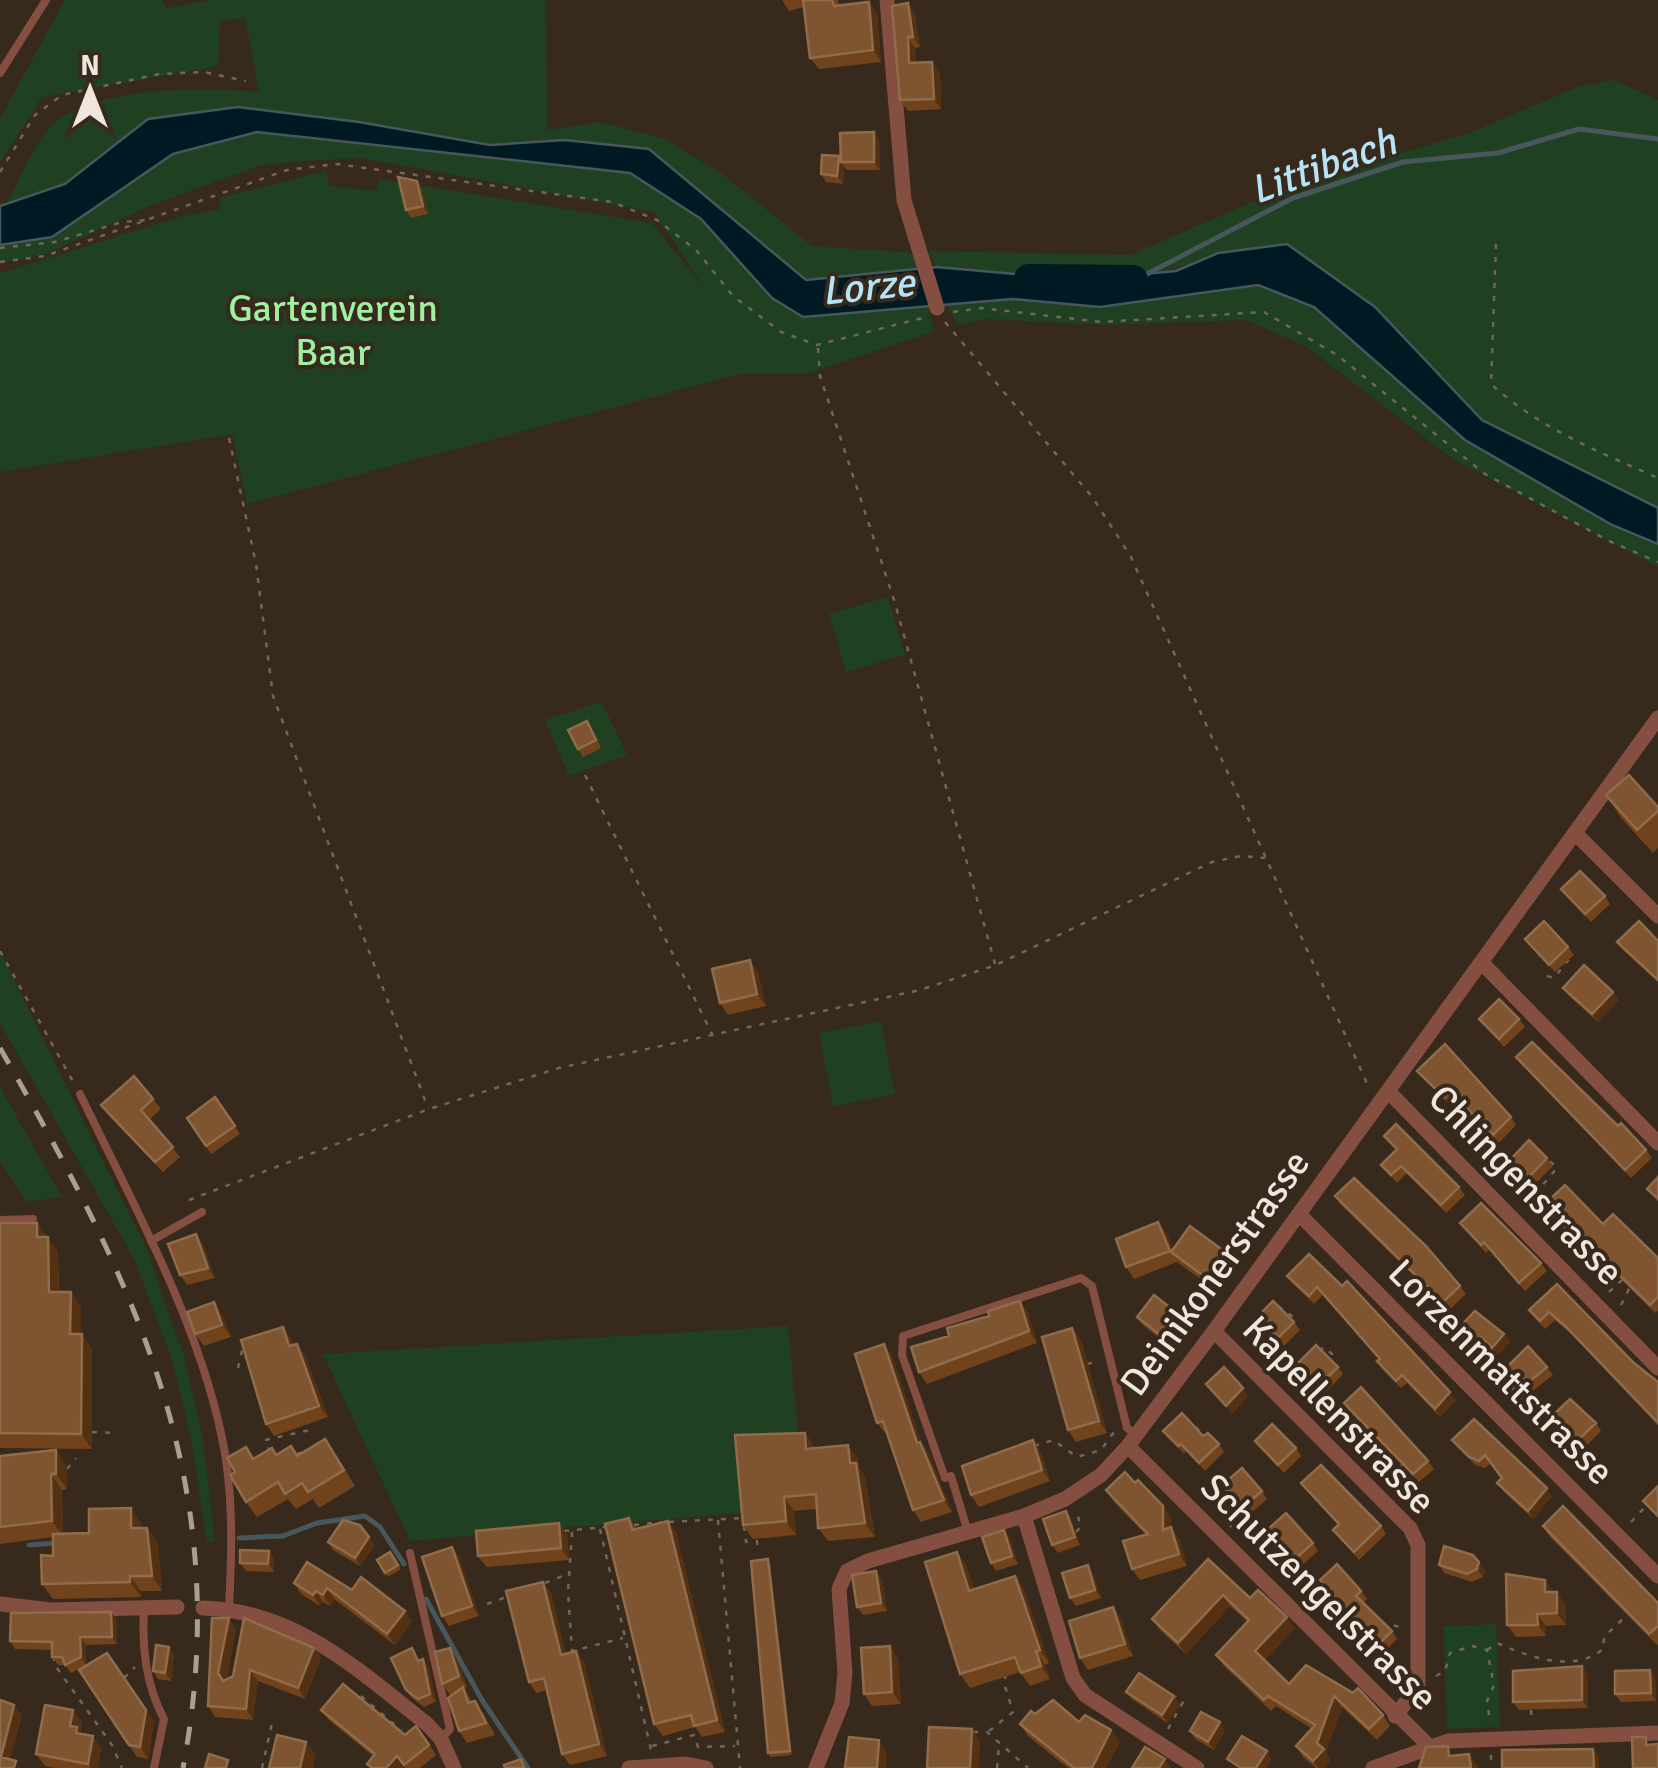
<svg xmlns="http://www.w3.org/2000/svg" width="1658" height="1768" viewBox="0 0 1658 1768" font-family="Signika,sans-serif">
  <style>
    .green { fill: #1f4021 }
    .water { fill: #001a24; stroke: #48575c; stroke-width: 2.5 }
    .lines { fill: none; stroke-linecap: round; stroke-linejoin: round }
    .stream { stroke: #48575c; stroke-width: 5 }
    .river { stroke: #001a24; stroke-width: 30 }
    .path { stroke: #72665a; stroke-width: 2.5; stroke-dasharray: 5 8; stroke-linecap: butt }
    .lane { stroke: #844f41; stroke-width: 8 }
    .street { stroke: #844f41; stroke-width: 15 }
    .rail { stroke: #ab9f95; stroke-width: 5; stroke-dasharray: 18 18; stroke-linecap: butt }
    .wall { fill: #71431c }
    .shaded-wall { fill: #543113 }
    .building { fill: #7e5530; stroke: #906c4b; stroke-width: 2.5 }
    .labels { text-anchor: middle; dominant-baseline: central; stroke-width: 8; stroke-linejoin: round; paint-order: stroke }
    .park-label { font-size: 38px; fill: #9df1a0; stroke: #37291c }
    .street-label { font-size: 38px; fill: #f0e6dd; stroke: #37291c }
    .water-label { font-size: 40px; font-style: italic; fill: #b5e4f7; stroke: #37291c }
  </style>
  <rect width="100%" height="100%" fill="#37291c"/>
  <path class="green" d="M65 0H162L167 8 211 0H546L547 130 600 122 663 138 721 173 812 246 915 253 917 270 806 280 649 149 565 140 490 145 359 122 148 119 65 184 5 206C19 181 32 146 51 126 92 85 204 88 259 92L245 18 220 21 218 66 42 97 0 162V118Z
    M1614 80 1658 100V508L1482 420 1375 307 1218 253C1124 293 1035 276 936 267L928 251 1130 255 1289 186 1469 133 1580 86Z
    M257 132 630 173 701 219 772 298 803 317 927 305 935 331 809 373H744L247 504 232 434 0 472V273L183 216 221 209 219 198 326 171 329 186 376 191 379 179 652 223 707 292 654 212 362 158 303 161 261 165 152 205 43 255 0 263V245L52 237 173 154Z
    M1258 285 1314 307 1380 363 1612 525 1658 544V567L1451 458 1307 347 1246 320 1106 325 987 319 957 325 947 303 1012 299 1100 307Z
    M888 597 905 655 846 672 829 614Z
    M602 702 627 755 569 776 545 720Z
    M0 951 146 1248 185 1359 203 1439 215 1541 207 1542 191 1439 172 1359 134 1259 0 1023Z
    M881 1021 895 1094 833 1106 819 1033Z
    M0 1087 62 1197 27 1202 0 1162Z
    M788 1326 799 1439 751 1512 410 1541 323 1354Z
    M1496 1624 1500 1727 1447 1729 1443 1626Z"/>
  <path class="water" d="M238 107 359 122 490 145 565 140 649 149 806 280 936 267 1081 280 1176 271 1218 253 1287 244 1375 307 1482 420 1658 508V544L1612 525 1465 440 1314 307 1258 285 1100 307 1012 299 803 317 772 298 701 219 630 173 257 132 173 154 52 237 0 245V206L65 184 148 119Z"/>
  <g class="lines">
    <path class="stream" d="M1145 275 1293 198 1403 162 1498 153 1579 129 1658 139
      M239 1538 283 1536 317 1523 365 1516 380 1527 404 1564
      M29 1545 58 1543
      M426 1599 482 1700 528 1768"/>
    <path class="river" d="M1029 279 1133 280"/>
    <path class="path" d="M0 172 35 115 62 95 159 74 204 72 246 81
      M1496 244 1491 384C1539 428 1599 452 1658 478
      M0 248 55 242 122 222 147 220
      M0 262 45 256 287 170 336 164 612 202 657 220 696 250 733 296 781 332 817 345 926 317
      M953 312 981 308 1101 322 1264 312 1337 355 1485 474 1609 541 1658 562
      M945 322 1093 498 1131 557 1369 1088
      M818 348 820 376 895 603 995 964
      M229 438 256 564 273 696 428 1108
      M585 775 712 1034
      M0 951 75 1085
      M1547 976 1554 978 1569 959
      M1466 1122 1486 1130
      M1525 1198 1530 1200 1557 1168 1550 1161
      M189 1200 429 1109 559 1068 920 990 996 965 1212 862 1241 856 1265 858
      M1564 1224 1566 1231
      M1397 1290 1413 1275
      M1609 1292 1622 1280
      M1407 1300 1423 1285
      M1621 1305 1631 1285
      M1278 1306 1292 1316 1289 1319
      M1319 1351 1324 1347 1332 1354 1329 1358
      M1087 1364 1099 1361
      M238 1368 243 1346
      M1292 1388 1299 1381 1301 1365
      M1509 1398 1511 1390
      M1186 1418 1205 1436
      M92 1432 113 1433
      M1341 1437 1357 1419
      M1034 1446 1053 1440 1077 1457 1101 1450 1114 1432
      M270 1452 265 1440 310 1430 308 1424
      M297 1454 320 1446
      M1575 1466 1576 1452
      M67 1469 76 1458
      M1379 1475 1392 1464 1398 1469 1403 1464
      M718 1520 740 1768
      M669 1522 743 1518
      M1631 1522 1646 1506
      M634 1525 661 1522
      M744 1526 746 1542 757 1541 758 1552
      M1230 1527 1242 1510
      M600 1529 651 1750
      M564 1531 606 1527
      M572 1532 568 1592 572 1651 623 1638
      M1076 1532 1081 1527 1077 1513
      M1257 1534 1279 1553 1282 1548
      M545 1583 570 1573
      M487 1604 509 1596
      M1319 1612 1335 1598
      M1381 1623 1401 1627
      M1487 1650 1497 1643C1527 1656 1574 1674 1603 1649L1604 1637 1628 1614
      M54 1656V1664L112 1745 122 1768
      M1436 1676 1445 1671 1450 1653 1472 1646 1487 1650 1494 1685 1487 1701 1490 1722
      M1143 1677 1152 1685
      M124 1678 135 1667
      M361 1696 401 1730
      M1531 1710 1532 1723
      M1168 1729 1183 1702 1175 1697
      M989 1731 1013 1712 1004 1683 1006 1674
      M973 1732H987L1028 1768
      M652 1746 694 1735 698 1747 735 1746
      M1491 1755V1768
      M262 1768 272 1723
      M997 1768 999 1745"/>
    <path class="lane" d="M0 73 46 0
      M80 1094C131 1200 196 1317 221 1433 234 1491 232 1550 229 1608
      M0 1220 33 1219
      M151 1241 202 1212
      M968 1532 951 1476 945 1478 902 1355 903 1336 1081 1278 1092 1286 1127 1428 1137 1435
      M410 1553 450 1729 441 1739
      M144 1608C142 1647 145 1683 164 1719L154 1768"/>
    <path class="street" d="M887 0 904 200 937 308
      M1576 834 1658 916
      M1482 963 1658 1143
      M1388 1091 1658 1368
      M1299 1214 1658 1576
      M1214 1331 1410 1528 1418 1545V1687L1395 1716
      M1128 1446 1429 1746
      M1024 1516 1073 1678 1085 1695 1197 1768
      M0 1604 51 1610 177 1607
      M203 1608C295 1610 358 1670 427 1724L441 1739 454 1768
      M629 1768 686 1764 706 1768
      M816 1768 842 1703 845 1673 839 1589 847 1571 868 1561 1024 1516 1065 1499 1101 1475 1128 1446 1214 1331 1658 718
      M1373 1768 1448 1741 1658 1733"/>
    <path class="rail" d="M0 1048C136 1285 236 1486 183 1768"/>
  </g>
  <path class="wall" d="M782 0H838L839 5 869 2 877 13 881 62 819 69 810 58 804 7 789 11Z
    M908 3 915 14 920 47 915 48 916 62 940 72 941 109 908 111 900 100Z
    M874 132 879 140 880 170H847L844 167 843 184 826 182 821 174 839 156 841 159Z
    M417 181 422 189 428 214 411 218 406 210Z
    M592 729 601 748 583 757 578 749Z
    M1606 795 1658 807V848L1653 853 1622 819Z
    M1561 889 1605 896 1610 904 1591 922Z
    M1525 939 1568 947 1574 955 1555 972Z
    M1658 941V982L1623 950 1617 942Z
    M758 972 766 1006 728 1015 720 1003Z
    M1563 988 1613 992 1619 1000 1598 1022 1569 996Z
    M1479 1019H1519L1525 1027 1504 1047Z
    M1516 1057 1618 1126 1646 1150 1652 1158 1631 1178 1522 1065Z
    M1417 1071 1511 1117 1516 1125 1499 1143 1456 1100 1450 1105 1423 1079Z
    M215 1097 240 1134 211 1154 187 1118Z
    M153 1099 161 1109 149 1120 180 1157 163 1172 109 1116 101 1105Z
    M1384 1136 1459 1187 1465 1195 1446 1213 1407 1173 1397 1183 1381 1165 1396 1150Z
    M1547 1158 1553 1166 1535 1184 1517 1167 1511 1159Z
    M1335 1196 1460 1286 1466 1294 1449 1310 1340 1204Z
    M1546 1203 1603 1224 1658 1258V1311L1655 1313 1552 1211Z
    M0 1223H37L58 1252 59 1292 81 1307V1334L92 1349V1449L0 1448Z
    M1460 1223 1541 1263 1547 1271 1525 1291 1489 1250 1486 1253Z
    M1167 1234 1173 1250 1228 1254 1236 1266 1218 1292 1177 1262 1134 1279 1126 1267Z
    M203 1244 215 1278 187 1285 180 1275Z
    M1309 1254 1456 1400 1440 1417 1407 1383 1401 1388 1382 1369 1377 1361 1379 1360 1323 1295 1314 1304 1293 1284 1287 1276Z
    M1557 1284 1634 1363 1658 1382V1425L1573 1335 1555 1320 1545 1329 1535 1318 1529 1310Z
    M1020 1301 1028 1313 1037 1343 927 1384 919 1372 949 1336Z
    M222 1314 231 1337 204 1346 195 1334Z
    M1137 1317 1186 1320 1191 1328 1174 1350 1143 1325Z
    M1257 1317 1294 1322 1300 1330 1284 1346 1263 1325Z
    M1072 1328 1081 1340 1107 1433 1076 1442 1068 1430Z
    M1454 1333 1504 1334 1510 1342 1497 1355 1486 1345 1476 1356 1460 1341Z
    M291 1338 293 1345 297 1344 305 1355 328 1417 274 1436 266 1424Z
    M884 1344 892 1356 921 1443 929 1454 952 1512 921 1522 913 1510 888 1434H886L877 1423Z
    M1299 1362 1338 1367 1343 1374 1326 1392 1305 1370Z
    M1547 1367 1553 1375 1521 1400 1499 1375Z
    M1344 1403 1428 1461 1434 1469 1419 1482 1349 1411Z
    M1551 1417 1596 1423 1601 1431 1582 1450Z
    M1474 1419 1552 1496 1533 1519 1503 1491 1497 1483 1502 1478 1491 1463 1485 1468 1475 1465 1452 1440Z
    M1163 1431 1203 1436 1219 1444 1224 1452 1205 1471 1186 1451 1184 1454Z
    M805 1433 815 1448 848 1445 858 1459 859 1468 865 1477 875 1537 828 1541 818 1528 817 1509 794 1511 796 1535 753 1539 743 1525Z
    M1033 1440 1041 1452 1050 1481 979 1507 971 1495Z
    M1255 1441 1296 1448 1301 1456 1284 1473Z
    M246 1447 254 1459 276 1454 336 1455 355 1486 319 1508 313 1499 296 1509 288 1499 257 1517 246 1502Z
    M56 1450 66 1465 67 1489 62 1490 63 1534 89 1533 141 1523V1528H147L158 1543 162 1591H141V1597L53 1599 42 1584 53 1556V1537L0 1544V1456Z
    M1135 1483 1163 1506 1171 1518V1527L1179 1539 1187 1566 1140 1580 1132 1569 1146 1535 1114 1502 1106 1490Z
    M1301 1483 1381 1526 1386 1534 1359 1560 1333 1530 1338 1525Z
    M1222 1485 1262 1491 1267 1499 1248 1516Z
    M1066 1511 1071 1519 1080 1545 1058 1553 1052 1545Z
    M629 1518 636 1528 668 1521 676 1533 725 1732 702 1737 695 1727 663 1736 654 1724Z
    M559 1523 567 1535 569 1560 487 1567 478 1556Z
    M1543 1526 1658 1603V1644L1657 1645 1550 1537Z
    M1004 1530 1010 1538 1018 1564 996 1571 991 1563Z
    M1267 1530 1313 1543 1318 1551 1300 1567Z
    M328 1542 375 1545 360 1566 333 1550Z
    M452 1547 459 1557 479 1616 449 1626 442 1616Z
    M269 1551 274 1559V1572L246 1571 240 1563Z
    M390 1552 401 1569 388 1577 377 1560Z
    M957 1552 966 1565 974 1589 1015 1576 1024 1589 1049 1663 1045 1665 1050 1679 1030 1686 1020 1672 970 1688 960 1674Z
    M768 1559 770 1563 792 1755 770 1757 768 1753Z
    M1208 1559 1250 1598 1295 1628 1265 1660 1289 1684 1306 1665 1383 1715 1390 1726 1377 1740 1342 1707 1326 1752 1331 1760 1324 1768H1316L1303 1757 1296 1746 1312 1729 1276 1706 1271 1711 1224 1666 1216 1655 1248 1622 1230 1606 1186 1654 1160 1630 1152 1619Z
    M1439 1565 1485 1570 1483 1577 1472 1582 1444 1573Z
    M1093 1573 1101 1598 1076 1606 1070 1598Z
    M882 1579 887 1611 863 1615 857 1607Z
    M1320 1580 1361 1591 1367 1599 1363 1603 1392 1631 1397 1639 1382 1654Z
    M543 1582 551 1593 566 1654 576 1651 584 1662 607 1756 570 1765 562 1754 547 1690 536 1693 529 1682Z
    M294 1583 352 1590 412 1621 395 1645 334 1599 330 1606 323 1602 320 1606 301 1594Z
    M1554 1592 1565 1604 1566 1625 1546 1626V1636L1516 1637 1507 1625Z
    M1113 1607 1121 1619 1133 1656 1088 1670 1080 1658Z
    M111 1612 117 1620V1644L86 1645V1665L71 1673 65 1665H58L52 1657V1650L15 1649 10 1641Z
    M236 1629 226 1679 314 1648 321 1658 305 1699 258 1681 253 1720 215 1717 208 1706Z
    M412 1648 419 1660 423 1659 428 1667 436 1701 424 1707 412 1698 406 1690Z
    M450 1648 457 1659 467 1687 464 1688 472 1702 483 1713 495 1735 467 1743 459 1731 456 1692 450 1695 442 1684Z
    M174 1655 171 1681 158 1679 153 1671Z
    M898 1658 901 1704 872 1706 864 1694Z
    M1582 1666 1587 1674 1588 1708 1519 1710 1513 1702Z
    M79 1670 154 1721 148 1759 137 1757Z
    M1650 1670 1655 1678 1656 1701 1621 1702 1615 1694Z
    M1126 1692 1180 1704 1167 1723 1132 1699Z
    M321 1710 405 1735 426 1739 436 1755 420 1768H405L404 1766 402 1768H370L367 1764 373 1756 329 1720Z
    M1035 1714 1079 1722 1120 1742 1106 1768H1068L1028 1736 1020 1724Z
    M82 1722 80 1731 82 1734 101 1748 98 1768H55L45 1766 36 1754Z
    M1225 1730 1214 1750 1195 1739 1190 1731Z"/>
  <path class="shaded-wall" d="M869 2 877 13 881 62 873 50Z
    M908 3 915 14 920 47 913 37Z
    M908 37 915 48 917 73 909 63Z
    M932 62 940 72 941 109 934 99Z
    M874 132 879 140 880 170 874 162Z
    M839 156 843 162H841L844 167 843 184 837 176Z
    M417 181 422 189 428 214 423 206Z
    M750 960 758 972 766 1006 757 994Z
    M1613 992 1619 1000 1598 1022 1592 1014Z
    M1158 1222 1167 1234 1175 1255 1171 1252 1178 1263 1170 1251Z
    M37 1223 48 1238 37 1237Z
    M196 1234 203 1244 215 1278 208 1268Z
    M48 1237 58 1252 59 1307 49 1292Z
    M1228 1254 1236 1266 1218 1292 1209 1280Z
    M71 1292 81 1307V1349L70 1334Z
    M1020 1301 1028 1313 1037 1343 1029 1331Z
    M214 1302 222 1314 231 1337 222 1325Z
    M1186 1320 1191 1328 1174 1350 1169 1342Z
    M283 1327 291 1338 297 1358 289 1346Z
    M1072 1328 1081 1340 1107 1433 1099 1421Z
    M82 1334 92 1349V1449L81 1434Z
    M1504 1334 1510 1342 1497 1355 1492 1348Z
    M1481 1337 1486 1345 1476 1356 1470 1348Z
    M297 1344 305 1355 328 1417 319 1406Z
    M884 1344 892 1356 921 1443 929 1454 952 1512 944 1500 917 1443Z
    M1243 1388 1249 1396 1232 1414 1226 1406Z
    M1450 1392 1456 1400 1440 1417 1435 1409Z
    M805 1433 814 1447 816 1463 806 1449Z
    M1033 1440 1041 1452 1050 1481 1042 1470Z
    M848 1445 858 1459 859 1468 865 1477 875 1537 865 1523 850 1463Z
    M56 1450 66 1465 67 1489 56 1474Z
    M51 1474 62 1490 63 1536 52 1521Z
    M1547 1488 1552 1496 1533 1519 1528 1511Z
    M784 1497 794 1511 796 1535 786 1521Z
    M1163 1506 1171 1518V1527L1179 1539 1187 1566 1163 1530Z
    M131 1508 141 1523 142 1543 131 1528Z
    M1066 1511 1071 1519 1080 1545 1075 1537Z
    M668 1521 676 1533 725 1732 717 1720Z
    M559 1523 567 1535 569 1560 561 1548Z
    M147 1528 158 1543 162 1591 152 1576Z
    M1004 1530 1010 1538 1018 1564 1012 1556Z
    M369 1537 375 1545 360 1566 355 1558Z
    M452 1547 459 1557 479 1616 472 1606Z
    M269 1551 274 1559V1572L268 1564Z
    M957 1552 966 1565 979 1604 969 1591Z
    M768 1559 770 1563 792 1755 790 1751Z
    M1479 1562 1485 1570 1483 1577 1477 1569Z
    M1088 1565 1093 1573 1101 1598 1095 1590Z
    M876 1571 882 1579 887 1611 881 1603Z
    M130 1576 141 1591V1597L130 1582Z
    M1015 1576 1024 1589 1049 1663 1040 1650Z
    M1545 1580 1554 1592H1545Z
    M543 1582 551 1593 569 1666 561 1655Z
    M327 1588 334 1599 330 1606 323 1595Z
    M316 1591 323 1602 320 1606 313 1595Z
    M1557 1592 1565 1604 1566 1625 1557 1613Z
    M1223 1595 1230 1606 1186 1654 1178 1643Z
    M1113 1607 1121 1619 1133 1656 1125 1644Z
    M405 1611 412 1621 395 1645 387 1634Z
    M111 1612 117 1620V1644L112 1637Z
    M1537 1614 1546 1626V1636L1538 1625Z
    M1287 1617 1295 1628 1263 1662 1255 1651Z
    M229 1618 236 1629 226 1684 218 1673Z
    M80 1637 86 1645V1665L81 1657Z
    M890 1646 898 1658 901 1704 892 1692Z
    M169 1647 174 1655 171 1681 165 1673Z
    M314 1648 321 1658 305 1699 298 1688Z
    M450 1648 457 1659 467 1687 459 1676Z
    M576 1651 584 1662 607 1756 599 1744Z
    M1036 1651 1045 1665 1050 1679 1041 1666Z
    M107 1653 154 1721 148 1759 140 1747Z
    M423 1659 428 1667 436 1701 430 1694Z
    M1582 1666 1587 1674 1588 1708 1582 1700Z
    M250 1670 258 1681 253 1720 246 1709Z
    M1650 1670 1655 1678 1656 1701 1651 1693Z
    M1174 1696 1180 1704 1167 1723 1162 1715Z
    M1334 1696 1342 1707 1326 1752 1331 1760 1324 1768H1318L1313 1761 1317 1743Z
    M14 1705 22 1716 8 1768 1 1757Z
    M73 1710 82 1722 80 1731 86 1739 85 1745 70 1726Z
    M1220 1722 1225 1730 1214 1750 1208 1742Z
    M972 1729 980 1741 979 1768H970Z
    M1111 1730 1120 1742 1106 1768H1092Z
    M93 1736 101 1748 98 1768H91L88 1764Z
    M879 1740 887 1752 886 1768H877Z
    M306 1742 316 1755 313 1768H300Z
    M1593 1749 1599 1757V1768H1594Z
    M1267 1751 1272 1759 1267 1768H1256Z
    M1469 1754 1479 1768H1471Z
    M397 1756 404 1766 402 1768H386Z
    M1165 1759 1171 1768H1159Z"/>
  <path class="building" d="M803 0H832L834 6 869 2 873 50 810 58Z
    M908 3 913 37H908L909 63 932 62 934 99 900 100 892 6Z
    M874 132V162H841L840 133Z
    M822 155 839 156 837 176 821 174Z
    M398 177 417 181 423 206 406 210Z
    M587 721 596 740 578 749 568 730Z
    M1629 775 1658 807V811L1637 830 1606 795Z
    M1580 871 1605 896 1585 914 1561 889Z
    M1544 921 1568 947 1549 965 1525 939Z
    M1639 921 1658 941V980L1617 942Z
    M750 960 757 994 720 1003 712 969Z
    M1584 965 1613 992 1592 1014 1563 988Z
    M1499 999 1519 1019 1499 1039 1479 1019Z
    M1532 1042 1618 1126 1621 1123 1646 1150 1625 1170 1516 1057Z
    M1445 1044 1511 1117 1493 1135 1451 1092 1444 1097 1417 1071Z
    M134 1076 153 1099 141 1110 173 1147 155 1162 101 1105Z
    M215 1097 235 1126 206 1146 187 1118Z
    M1396 1124 1459 1187 1441 1205 1401 1166 1391 1175 1381 1165 1397 1149 1384 1136Z
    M1529 1140 1547 1158 1529 1177 1511 1159Z
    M1658 1177V1199L1647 1189Z
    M1354 1178 1426 1246 1460 1286 1443 1302 1335 1196Z
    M1565 1185 1603 1224 1613 1214 1658 1258V1297L1650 1305 1546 1203Z
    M1481 1203 1541 1263 1519 1283 1484 1242 1481 1245 1460 1223Z
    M1158 1222 1170 1251 1126 1267 1116 1239Z
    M0 1223H37V1237H48L49 1292H71L70 1334H82L81 1434 0 1433Z
    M1190 1226 1228 1254 1209 1280 1171 1252Z
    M196 1234 208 1268 180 1275 168 1244Z
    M1309 1254 1342 1286 1347 1281 1450 1392 1435 1409 1402 1375 1396 1381 1377 1361 1380 1359 1317 1287 1309 1296 1287 1276Z
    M1557 1284 1634 1363 1658 1382V1423L1567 1328 1549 1312 1540 1321 1529 1310Z
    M1154 1295 1186 1320 1169 1342 1137 1317Z
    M1020 1301 1029 1331 919 1372 911 1347 949 1336 947 1328 989 1316 988 1311Z
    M1273 1301 1294 1322 1278 1338 1257 1317Z
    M214 1302 222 1325 195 1334 187 1312Z
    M1475 1311 1504 1334 1492 1348 1481 1337 1470 1348 1454 1333Z
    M283 1327 289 1346 297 1344 319 1406 266 1424 241 1340Z
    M1072 1328 1099 1421 1068 1430 1042 1337Z
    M884 1344 917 1443 920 1442 944 1500 913 1510 883 1421 877 1423 855 1354Z
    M1316 1345 1338 1367 1321 1384 1299 1362Z
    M1528 1346 1547 1367 1516 1392 1499 1375Z
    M1224 1367 1243 1388 1226 1406 1206 1384Z
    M1361 1387 1428 1461 1413 1474 1344 1403Z
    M1570 1399 1596 1423 1576 1442 1551 1417Z
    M1182 1413 1203 1436 1208 1433 1219 1444 1199 1463 1181 1444 1178 1446 1163 1431Z
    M1474 1419 1547 1488 1528 1511 1497 1483 1502 1478 1485 1455 1479 1461 1469 1457 1452 1440Z
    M1272 1424 1296 1448 1278 1465 1255 1441Z
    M805 1433 806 1449 848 1445 850 1463H856L865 1523 818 1528 816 1494 784 1497 786 1521 743 1525 735 1435Z
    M325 1439 344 1470 308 1492 302 1483 285 1494 278 1482 246 1502 230 1475 235 1472 227 1458 246 1447 253 1459 272 1448 276 1455 291 1446 297 1456Z
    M1033 1440 1042 1470 971 1495 962 1466Z
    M56 1450V1474H51L52 1521 0 1527V1456Z
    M1321 1465 1381 1526 1354 1552 1333 1530 1339 1524 1301 1483Z
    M1242 1468 1262 1491 1242 1508 1222 1485Z
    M1125 1472 1135 1483 1138 1480 1163 1506V1530L1171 1527 1179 1554 1132 1569 1123 1541 1148 1534 1106 1490Z
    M1658 1486V1516L1643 1501Z
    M1563 1506 1658 1603V1626L1649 1634 1543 1526Z
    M131 1508V1528H147L152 1576H130V1582L42 1584 41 1555 53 1556V1534L89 1533V1509Z
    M1066 1511 1075 1537 1052 1545 1043 1519Z
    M1286 1513 1313 1543 1294 1560 1267 1530Z
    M629 1518 632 1530 668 1521 717 1720 694 1726 691 1715 654 1724 605 1524Z
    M343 1520 360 1525 369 1537 355 1558 328 1542Z
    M559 1523 561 1548 478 1556 476 1531Z
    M1004 1530 1012 1556 991 1563 982 1537Z
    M1444 1546 1473 1555 1479 1562 1477 1569 1467 1574 1439 1565Z
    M452 1547 472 1606 442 1616 422 1557Z
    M240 1550 269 1551 268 1564 240 1563Z
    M390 1552 398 1565 385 1573 377 1560Z
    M957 1552 969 1591 1015 1576 1040 1650 1036 1651 1041 1666 1021 1673 1015 1657 960 1674 925 1562Z
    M768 1559 790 1751 768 1753 751 1561Z
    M1208 1559 1250 1598 1258 1590 1287 1617 1255 1651 1289 1684 1306 1665 1353 1693 1358 1688 1383 1715 1369 1729 1334 1696 1317 1743 1324 1749 1313 1761 1296 1746 1315 1725 1268 1696 1264 1700 1216 1655 1249 1620 1223 1595 1178 1643 1152 1619Z
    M307 1562 352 1590 361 1577 405 1611 387 1634 327 1588 323 1595 316 1591 313 1595 294 1583Z
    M1337 1564 1361 1591 1356 1596 1392 1631 1377 1646 1320 1580Z
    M1088 1565 1095 1590 1070 1598 1062 1573Z
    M876 1571 881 1603 857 1607 852 1575Z
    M1506 1574 1545 1580V1592H1557V1613L1537 1614 1538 1625H1507Z
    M543 1582 561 1655 576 1651 599 1744 562 1754 544 1678 529 1682 506 1591Z
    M1113 1607 1125 1644 1080 1658 1069 1621Z
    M111 1612 112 1637H80L81 1657 65 1665 62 1657H52V1642L10 1641 11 1613Z
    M212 1618H229L218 1673 223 1681 233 1676 244 1618 314 1648 298 1688 250 1670 246 1709 208 1706Z
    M156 1645 169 1647 165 1673 153 1671Z
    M890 1646 892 1692 864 1694 861 1648Z
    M412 1648 418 1661 423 1659 430 1694 418 1699 406 1690 391 1658Z
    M450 1648 459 1676 442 1684 435 1652Z
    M107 1653 146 1710 140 1747 129 1745 79 1670Z
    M1582 1666V1700L1513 1702V1671Z
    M1650 1670 1651 1693 1615 1694V1671Z
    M1139 1673 1174 1696 1162 1715 1126 1692Z
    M343 1684 405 1735 416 1726 429 1745 404 1765 397 1756 386 1768H372L367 1764 375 1754 321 1710Z
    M463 1687 468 1703 475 1701 486 1723 459 1731 448 1698Z
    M0 1700 14 1705 1 1757 16 1761 14 1768H0Z
    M1053 1700 1079 1722 1085 1715 1111 1730 1092 1768H1074L1020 1724 1031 1711 1035 1714Z
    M45 1705 73 1710 70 1726 77 1727 76 1733 93 1736 88 1764 36 1754Z
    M1201 1712 1220 1722 1208 1742 1190 1731Z
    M929 1727 972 1729 970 1768H927Z
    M277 1735 306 1742 300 1768H269Z
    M1242 1736 1267 1751 1256 1768H1241L1227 1759Z
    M849 1737 879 1740 877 1768H845Z
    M1632 1737H1646V1745L1658 1744V1768H1633Z
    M1448 1746 1449 1756 1469 1754 1471 1768H1419L1426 1747Z
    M1145 1747 1165 1759 1159 1768H1132Z
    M1593 1749 1594 1768H1502V1750Z
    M209 1754 228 1760 226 1768H205Z
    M521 1759 524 1768H505L504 1765Z"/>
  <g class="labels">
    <g class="park-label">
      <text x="333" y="308">Gartenverein<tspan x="333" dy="44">Baar</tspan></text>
    </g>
    <g class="street-label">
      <text transform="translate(1526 1185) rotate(46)">Chlingenstrasse</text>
      <text transform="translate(1215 1273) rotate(-54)">Deinikonerstrasse</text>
      <text transform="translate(1501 1372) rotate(45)">Lorzenmattstrasse</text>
      <text transform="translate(1339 1415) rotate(46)">Kapellenstrasse</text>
      <text transform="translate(1319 1592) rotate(45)">Schutzengelstrasse</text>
    </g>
    <g class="water-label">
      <text transform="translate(1323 166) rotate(-20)">Littibach</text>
      <text transform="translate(868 287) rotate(-6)">Lorze</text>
    </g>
  </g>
  <g transform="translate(90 90)" stroke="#37291c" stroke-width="8" paint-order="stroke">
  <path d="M0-8L18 38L0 25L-18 38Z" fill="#f0e6dd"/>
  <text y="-15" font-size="28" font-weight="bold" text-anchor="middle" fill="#f0e6dd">N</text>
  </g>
</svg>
